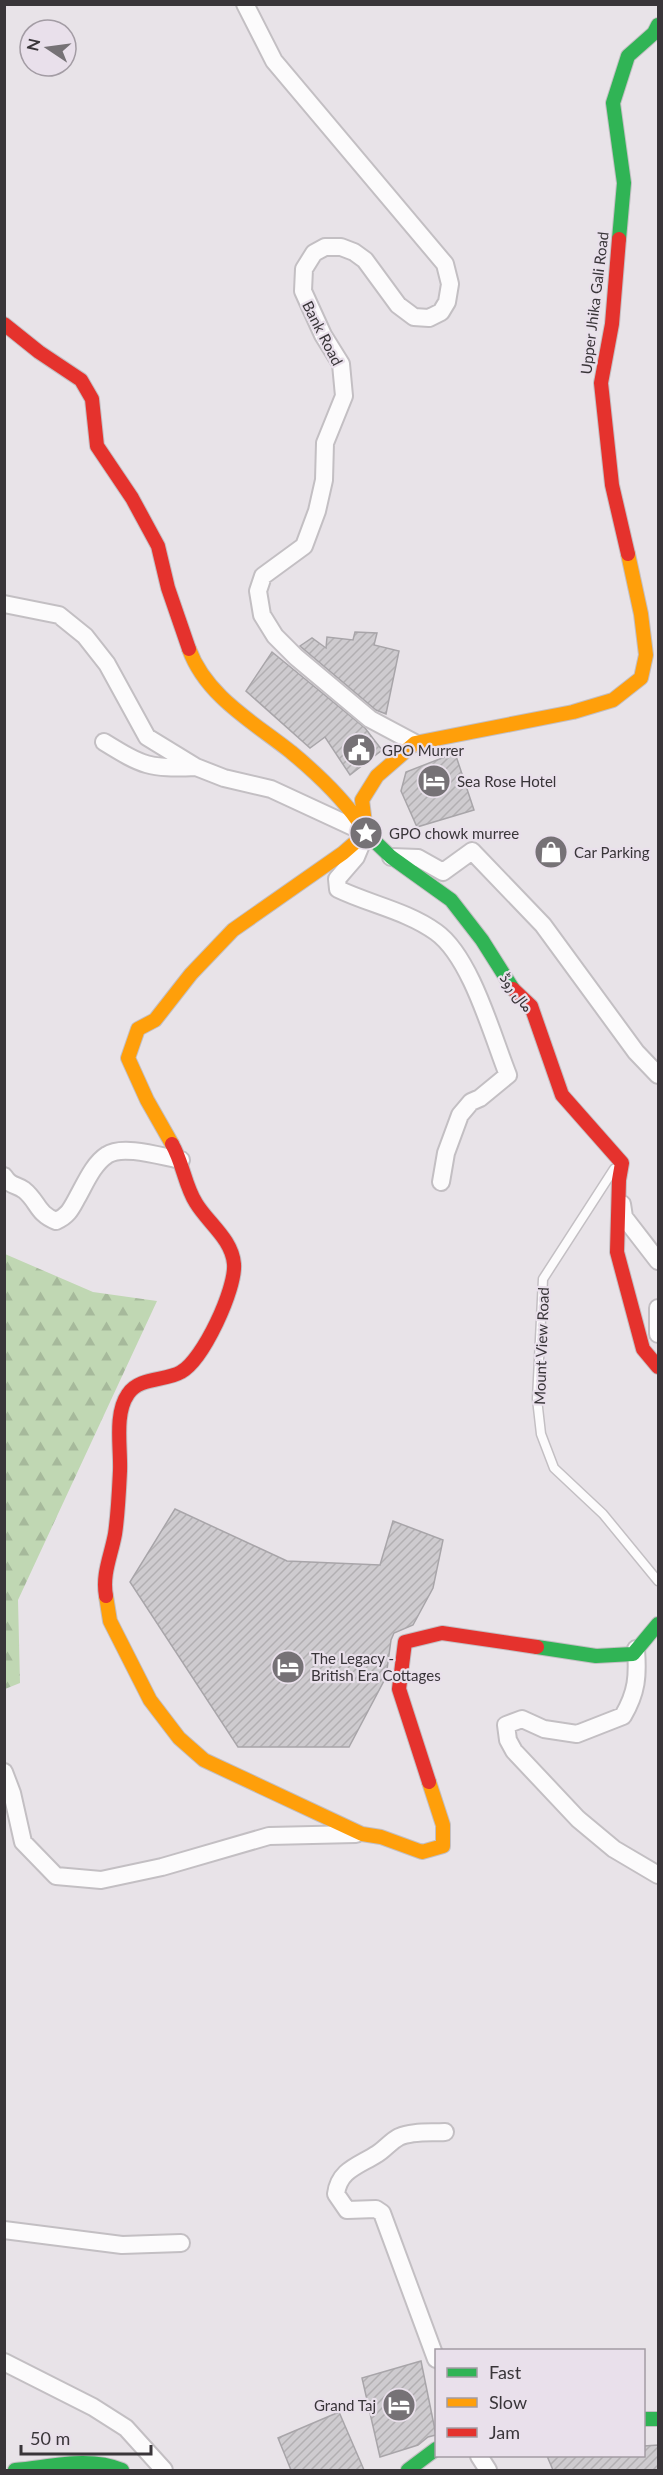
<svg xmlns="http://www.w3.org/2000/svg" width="663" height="2475" viewBox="0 0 663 2475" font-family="Lato,Vazirmatn,sans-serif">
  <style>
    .forest { fill: url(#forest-firs) }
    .building { fill: url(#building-hatch); stroke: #a8a5a9; stroke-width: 1.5 }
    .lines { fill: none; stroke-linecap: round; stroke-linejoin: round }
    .lane-casing { stroke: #c3bfc3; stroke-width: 11 }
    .street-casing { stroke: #c3bfc3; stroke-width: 20 }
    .fast-casing { stroke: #c3bfc3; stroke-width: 16 }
    .slow-casing { stroke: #c3bfc3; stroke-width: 16 }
    .jam-casing { stroke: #c3bfc3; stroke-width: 16 }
    .lane { stroke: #fcfbfc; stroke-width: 8 }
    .street { stroke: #fcfbfc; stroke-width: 16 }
    .fast { stroke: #30b455; stroke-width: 14 }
    .slow { stroke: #ff9f0a; stroke-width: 14 }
    .jam { stroke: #e5322d; stroke-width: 14 }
    .labels { text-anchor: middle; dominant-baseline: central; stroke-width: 4.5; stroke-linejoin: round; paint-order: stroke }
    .street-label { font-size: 15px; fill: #393539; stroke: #e9e0eb }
    .poi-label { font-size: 15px; fill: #393539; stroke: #e9e0eb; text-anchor: start }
  </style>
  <defs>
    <pattern id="forest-firs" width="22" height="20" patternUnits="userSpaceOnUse" patternTransform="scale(1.5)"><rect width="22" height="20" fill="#c0d7b3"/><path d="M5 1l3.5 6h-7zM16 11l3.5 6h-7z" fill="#a6b99b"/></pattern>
    <pattern id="building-hatch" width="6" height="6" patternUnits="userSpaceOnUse" patternTransform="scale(1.5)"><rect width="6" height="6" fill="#cecbcf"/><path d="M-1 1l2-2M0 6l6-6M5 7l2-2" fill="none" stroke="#b2afb2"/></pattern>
  </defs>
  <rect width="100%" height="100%" fill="#e8e3e8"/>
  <path class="forest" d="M5 1254 93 1292 157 1301 18 1600 20 1683 5 1689Z"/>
  <path class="building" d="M355 632 377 633 374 645 399 651 386 714 376 710 300 646 312 638 326 648 327 637 353 640Z
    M272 652 365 728 382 750 350 775 325 737 310 748 246 691Z
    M455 753 474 810 417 827 401 791 406 772Z
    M175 1509 287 1561 380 1565 393 1521 443 1540 433 1588 413 1625 394 1633 391 1640 386 1677 349 1747H238L130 1582Z
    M421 2361 436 2435 428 2437 418 2445 380 2457 362 2378Z
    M339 2412 364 2470H291L278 2438Z
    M658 2445V2470H553L547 2456H644V2446Z"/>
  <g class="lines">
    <defs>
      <path id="lane" d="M614 1169 543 1279 537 1399 541 1434 554 1468 603 1514 658 1581"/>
      <path id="street" d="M245 4 274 61 445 264 450 284 447 302 441 312 429 318 414 317 398 305 365 260 354 252 341 247H325L314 253 304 269 303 291 323 335 341 364 344 396 325 443 324 480 317 511 304 546 263 576 258 591 262 615 275 636 296 657 370 719 415 743
        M4 604 59 615 85 636 107 664 147 737 196 767 224 778 271 789 366 833 356 857 337 879 338 889C369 904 407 911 436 932 471 957 492 1035 508 1075L480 1098 471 1102 460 1115 446 1153 441 1182
        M104 742C143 766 149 769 196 767
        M391 857 418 858 443 872 472 851 543 925 636 1052 658 1075
        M4 1176C11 1187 16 1184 24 1190 38 1201 37 1214 56 1221 68 1216 71 1209 77 1198 85 1184 93 1164 107 1155 123 1144 163 1157 181 1160
        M622 1204 624 1217 658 1261
        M658 1308V1334
        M636 1649C638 1676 637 1692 623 1716L577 1734 544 1729 522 1719 506 1725 508 1740 514 1751 578 1819 614 1849 658 1875
        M4 1772 12 1793 23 1842 56 1876 101 1880 162 1867 269 1836 356 1834
        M4 2230 122 2245 181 2243
        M436 2359 382 2213 376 2209 347 2210 336 2194C339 2170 358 2166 377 2154 384 2150 391 2141 399 2137 412 2131 430 2133 445 2132
        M4 2362 93 2407 126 2428 164 2470
        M479 2456 488 2470"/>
      <path id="fast" d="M619 239 624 183 613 103 628 56 654 33 658 25
        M358 821 366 833 391 857 451 900 482 940 513 989
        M537 1647 596 1656 633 1654 658 1624
        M644 2419H658
        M15 2470C51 2467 88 2456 122 2470
        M408 2470 436 2449"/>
      <path id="slow" d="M189 649C206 696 253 722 291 752 315 772 340 795 358 821
        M366 831 362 800 377 776 415 743 573 712 613 700 641 678 646 655 641 614 628 554
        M172 1144 147 1100 128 1058 138 1029 155 1020 191 974 233 930 343 853 366 833
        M106 1596 110 1621 150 1700 179 1738 204 1760 362 1834 381 1837 422 1852 443 1846V1825L429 1782"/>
      <path id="jam" d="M619 239 612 324 601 383 612 485 628 554
        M4 324 39 352 81 380 92 399 97 446 132 498 158 546 168 588 189 649
        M513 989 531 1006 562 1095 622 1163 619 1180 617 1252 643 1349 658 1367
        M106 1596C102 1574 111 1556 115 1534 118 1514 119 1491 120 1471 121 1448 114 1414 128 1394 139 1377 166 1381 181 1372 203 1360 236 1289 234 1264 232 1239 208 1223 196 1203 185 1186 183 1163 172 1144
        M429 1782 399 1689 405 1642 442 1633 537 1647"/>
    </defs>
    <use href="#lane" class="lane-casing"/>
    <use href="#street" class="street-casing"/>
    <use href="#fast" class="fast-casing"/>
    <use href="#slow" class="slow-casing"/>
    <use href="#jam" class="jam-casing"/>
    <use href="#lane" class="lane"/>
    <use href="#street" class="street"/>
    <use href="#fast" class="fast"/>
    <use href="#slow" class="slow"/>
    <use href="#jam" class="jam"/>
  </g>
  <defs>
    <symbol id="civic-disc" viewBox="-11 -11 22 22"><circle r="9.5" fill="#767276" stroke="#e9e0eb"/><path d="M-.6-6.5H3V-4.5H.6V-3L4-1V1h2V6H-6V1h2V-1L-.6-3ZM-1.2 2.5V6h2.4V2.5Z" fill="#fff"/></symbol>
    <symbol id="hotel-disc" viewBox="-11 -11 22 22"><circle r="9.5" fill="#767276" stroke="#e9e0eb"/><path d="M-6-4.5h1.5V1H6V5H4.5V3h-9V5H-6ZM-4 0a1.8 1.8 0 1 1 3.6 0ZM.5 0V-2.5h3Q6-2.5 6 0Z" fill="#fff"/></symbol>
    <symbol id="sight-disc" viewBox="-11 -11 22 22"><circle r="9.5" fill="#767276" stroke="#e9e0eb"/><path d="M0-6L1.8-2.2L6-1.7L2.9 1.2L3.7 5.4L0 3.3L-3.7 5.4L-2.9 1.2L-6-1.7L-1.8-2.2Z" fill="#fff"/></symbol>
    <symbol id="shop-disc" viewBox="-11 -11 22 22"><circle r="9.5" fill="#767276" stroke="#e9e0eb"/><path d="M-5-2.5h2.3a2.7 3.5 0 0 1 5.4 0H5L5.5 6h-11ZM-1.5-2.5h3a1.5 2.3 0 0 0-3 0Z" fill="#fff"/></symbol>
  </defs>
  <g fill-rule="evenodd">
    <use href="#civic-disc" x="340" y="731" width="38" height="38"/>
    <use href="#hotel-disc" x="415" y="762" width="38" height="38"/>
    <use href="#sight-disc" x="347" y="814" width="38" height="38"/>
    <use href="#shop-disc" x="532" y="833" width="38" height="38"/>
    <use href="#hotel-disc" x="269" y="1648" width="38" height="38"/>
    <use href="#hotel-disc" x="380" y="2386" width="38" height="38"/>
  </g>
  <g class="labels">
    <g class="street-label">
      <text transform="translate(594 303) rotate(-83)">Upper Jhika Gali Road</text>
      <text transform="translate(323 333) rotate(63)">Bank Road</text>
      <text transform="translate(517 992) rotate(53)">مال روڈ</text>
      <text transform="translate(541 1346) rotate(-88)">Mount View Road</text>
    </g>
    <g class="poi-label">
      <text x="382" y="750">GPO Murrer</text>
      <text x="457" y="781">Sea Rose Hotel</text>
      <text x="389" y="833">GPO chowk murree</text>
      <text x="574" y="852">Car Parking</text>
      <text x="311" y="1658">The Legacy -<tspan x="311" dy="17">British Era Cottages</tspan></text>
      <text x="376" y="2405" text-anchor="end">Grand Taj</text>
    </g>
  </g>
  <rect width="663" height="2475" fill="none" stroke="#393539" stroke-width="12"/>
  <rect x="435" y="2349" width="210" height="108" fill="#e9e0eb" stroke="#a39ca4" stroke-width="1.5"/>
  <rect x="447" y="2368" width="30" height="9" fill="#30b455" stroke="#a39ca4" stroke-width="1.5"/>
  <text x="489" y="2379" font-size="18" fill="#393539">Fast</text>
  <rect x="447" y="2398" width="30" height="9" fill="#ff9f0a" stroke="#a39ca4" stroke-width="1.5"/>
  <text x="489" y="2409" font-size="18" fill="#393539">Slow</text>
  <rect x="447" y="2428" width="30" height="9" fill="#e5322d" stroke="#a39ca4" stroke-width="1.5"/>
  <text x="489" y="2439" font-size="18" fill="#393539">Jam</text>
  <g transform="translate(48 48) rotate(283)"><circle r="28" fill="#e9e0eb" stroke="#a39ca4" stroke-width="1.5"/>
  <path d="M0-4.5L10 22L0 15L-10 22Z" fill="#767276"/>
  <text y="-9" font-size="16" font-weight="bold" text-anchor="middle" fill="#393539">N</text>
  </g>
  <path d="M21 2445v9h130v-9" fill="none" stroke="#393539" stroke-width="3"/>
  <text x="30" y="2445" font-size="18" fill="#393539" stroke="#e9e0eb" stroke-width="4.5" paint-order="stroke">50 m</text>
</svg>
